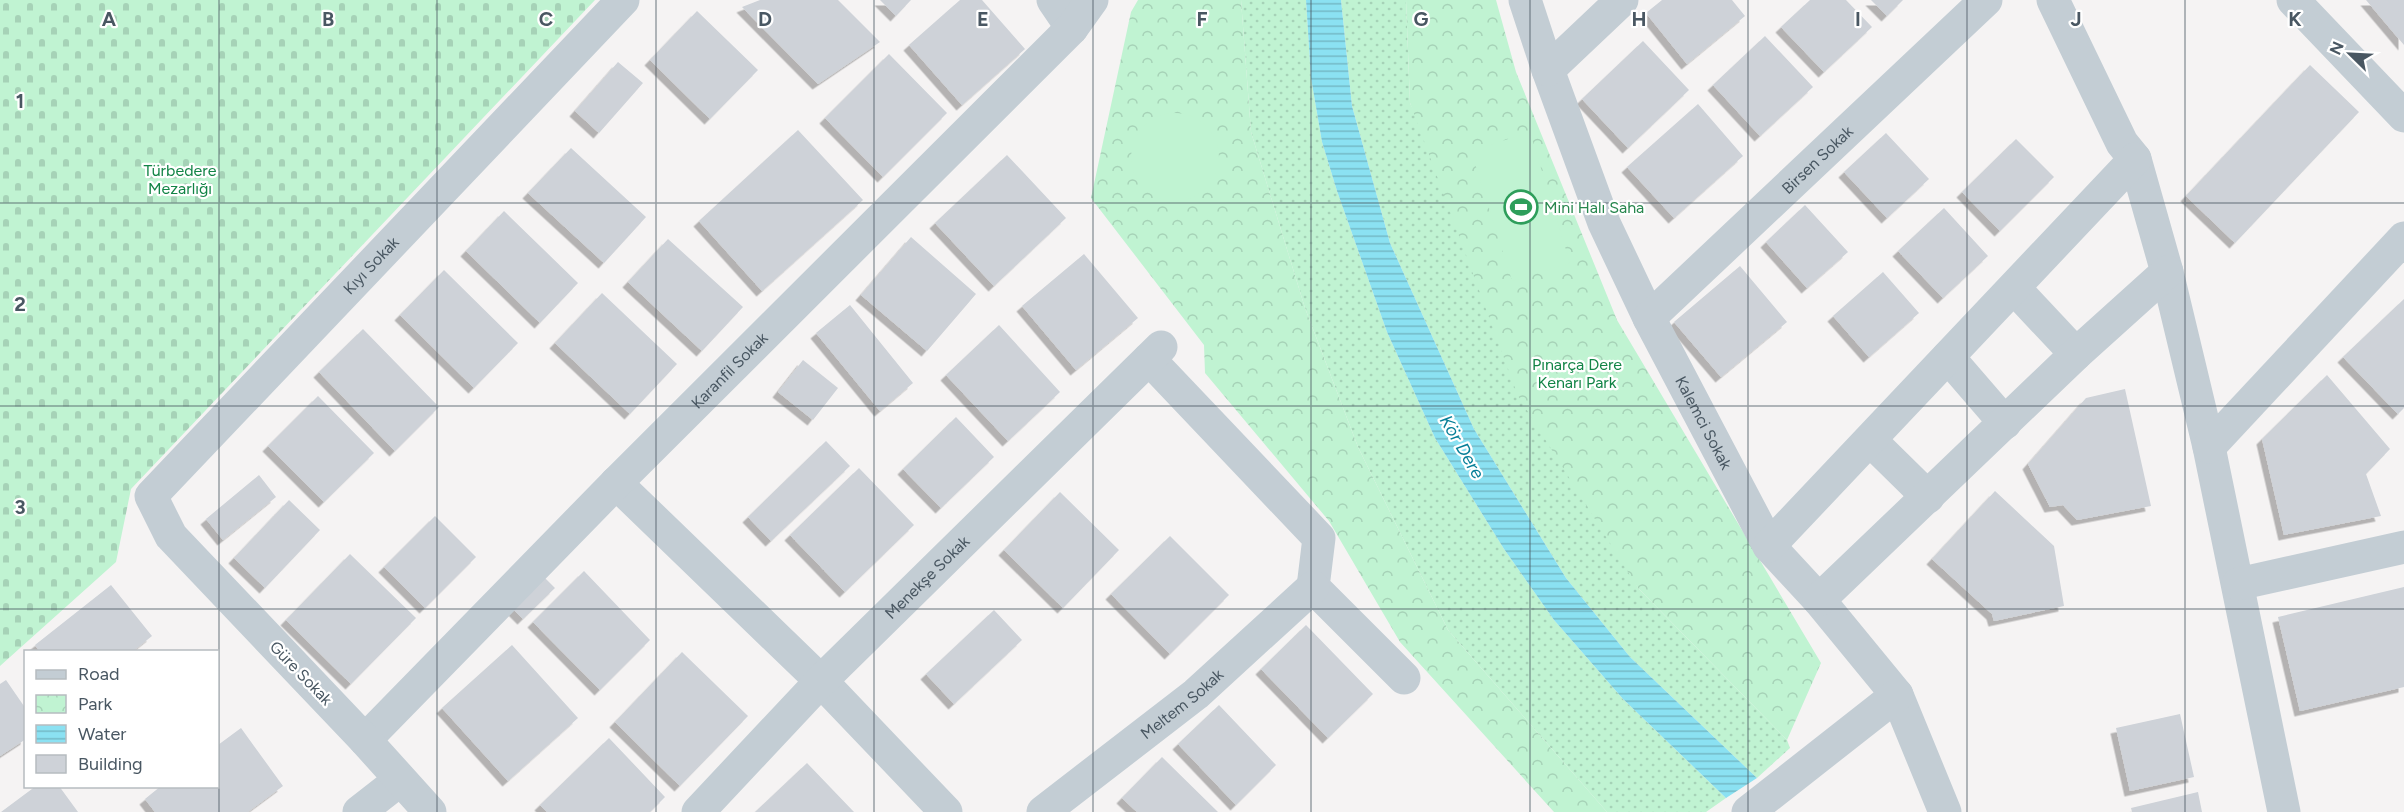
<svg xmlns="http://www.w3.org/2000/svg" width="2404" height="812" viewBox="0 0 2404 812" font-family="Figtree,sans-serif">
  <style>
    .grass { fill: url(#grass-dots) }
    .cemetery { fill: url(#cemetery-stones) }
    .park { fill: url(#park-crowns) }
    .pitch { fill: #c0f3d2 }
    .water { fill: url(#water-rules) }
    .building { fill: #ced2d8; filter: url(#shadow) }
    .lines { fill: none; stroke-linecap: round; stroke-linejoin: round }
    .minor { stroke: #c3cdd4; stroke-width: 33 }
    .grid { fill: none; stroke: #495762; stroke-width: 1.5; stroke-opacity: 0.55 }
    .labels { text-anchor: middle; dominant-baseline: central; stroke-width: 4.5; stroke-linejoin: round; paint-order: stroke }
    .street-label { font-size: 16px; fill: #495762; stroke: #fff }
    .park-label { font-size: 16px; fill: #128446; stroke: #fff }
    .leisure-label { font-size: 16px; fill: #27864d; stroke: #fff; text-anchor: start }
    .water-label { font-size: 18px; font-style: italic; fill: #077f98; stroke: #fff }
    .grid-label { font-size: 20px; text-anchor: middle; font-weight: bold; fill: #495762; stroke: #fff; stroke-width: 4.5; stroke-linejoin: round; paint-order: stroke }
  </style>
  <defs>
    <pattern id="grass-dots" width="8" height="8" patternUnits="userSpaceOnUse" patternTransform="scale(1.5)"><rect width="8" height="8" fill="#c0f3d2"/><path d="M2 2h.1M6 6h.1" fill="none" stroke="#a6d2b7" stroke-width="1.8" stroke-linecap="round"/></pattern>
    <pattern id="cemetery-stones" width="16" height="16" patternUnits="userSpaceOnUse" patternTransform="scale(1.5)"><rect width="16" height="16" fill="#c0f3d2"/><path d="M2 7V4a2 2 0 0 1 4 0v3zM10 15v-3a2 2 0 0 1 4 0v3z" fill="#a6d2b7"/></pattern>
    <pattern id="park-crowns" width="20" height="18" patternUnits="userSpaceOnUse" patternTransform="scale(1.5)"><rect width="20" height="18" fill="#c0f3d2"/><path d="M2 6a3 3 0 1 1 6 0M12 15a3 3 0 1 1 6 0" fill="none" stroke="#a6d2b7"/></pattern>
    <pattern id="water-rules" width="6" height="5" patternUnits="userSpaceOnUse" patternTransform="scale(1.5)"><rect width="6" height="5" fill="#8be1f2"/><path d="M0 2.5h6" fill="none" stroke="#74b9c7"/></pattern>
    <filter id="shadow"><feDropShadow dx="-5.5" dy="5.5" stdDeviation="0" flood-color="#0004"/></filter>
  </defs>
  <rect width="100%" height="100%" fill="#f5f3f3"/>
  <path class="grass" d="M1241 0H1306L1311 78 1322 142 1337 191 1387 332 1435 438 1504 549 1554 620 1623 699 1726 798 1706 812H1607L1448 630 1358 447 1305 308 1251 132Z
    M1341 0H1406L1410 103 1638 588 1787 740 1790 748 1757 778 1630 657 1566 578 1474 429 1390 243 1352 106Z"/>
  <path class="cemetery" d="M0 0H595L131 489 116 562 0 666Z"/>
  <path class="park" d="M1138 0H1241L1251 132 1305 308 1358 447 1448 630 1607 812H1554L1400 642 1329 521 1205 373 1204 345 1091 198 1131 12Z
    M1406 0H1496L1516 72 1617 320 1821 663 1787 740 1638 588 1518 396 1410 103Z"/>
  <path class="pitch" d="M1131 157a44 44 0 1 1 88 0a44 44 0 1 1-88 0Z
    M1530 132 1570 263 1512 281 1471 151Z"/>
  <path class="water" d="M1306 0H1341L1352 106 1390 243 1474 429 1566 578 1630 657 1757 778 1726 798 1623 699 1554 620 1504 549 1435 438 1387 332 1337 191 1322 142 1311 78Z"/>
  <path class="building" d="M760 0H838L880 42 818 84 742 7Z
    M880 0H911L896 16Z
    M960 0H982L1025 49 962 105 909 45Z
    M1662 0H1732L1745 16 1687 64 1646 13Z
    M1810 0H1846L1872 27 1824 72 1781 27Z
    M1871 0H1903L1887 16Z
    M2366 0H2404V45Z
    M697 11 758 70 710 119 650 60Z
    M1765 36 1813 87 1760 136 1713 85Z
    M1643 41 1689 90 1628 148 1582 99Z
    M889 54 947 113 883 177 825 118Z
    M618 62 643 83 599 133 575 111Z
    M2310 65 2359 112 2235 243 2186 196Z
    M1698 104 1743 156 1674 218 1627 167Z
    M798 130 863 200 762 291 699 221Z
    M1886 133 1929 179 1887 218 1844 172Z
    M2016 139 2054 177 2000 231 1962 192Z
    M571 148 646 217 604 263 528 193Z
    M1007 155 1066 218 994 286 935 223Z
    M1805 205 1848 252 1807 288 1766 242Z
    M1944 208 1988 256 1943 298 1898 251Z
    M504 211 578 283 540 323 466 251Z
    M911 237 976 294 927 351 861 295Z
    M668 239 743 307 702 351 628 282Z
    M1084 254 1138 318 1076 370 1022 306Z
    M1740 266 1787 322 1721 377 1674 322Z
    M444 270 518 343 474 388 400 315Z
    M1883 272 1919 313 1869 357 1833 316Z
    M602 293 677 364 630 414 555 343Z
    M2404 299V408L2398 414 2343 357Z
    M850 305 913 383 880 411 816 333Z
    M999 325 1060 392 1008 441 946 375Z
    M363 329 439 407 395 451 319 372Z
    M803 360 838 388 813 420 778 392Z
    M2327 375 2390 449 2366 474 2381 516 2284 535 2262 439Z
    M2125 389 2151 506 2077 520 2063 505 2050 507 2028 464 2086 398Z
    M318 396 374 453 324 502 268 446Z
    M956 417 994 457 941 508 903 469Z
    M826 441 850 466 771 541 748 517Z
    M859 468 914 525 845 592 790 535Z
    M259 475 276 497 223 540 206 519Z
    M1995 491 2054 546 2064 606 1994 621 1992 614 1932 559Z
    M1060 492 1119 550 1063 608 1004 550Z
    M289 500 320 530 265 588 234 558Z
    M435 516 476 557 425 608 384 567Z
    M1170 536 1229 595 1170 654 1111 594Z
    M350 554 416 618 351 684 286 620Z
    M584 571 650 640 600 690 533 622Z
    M543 576 555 588 523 619 511 607Z
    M111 585 152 636 132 652H40L35 645Z
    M2404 587V687L2300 711 2278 617Z
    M994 610 1022 640 954 704 926 674Z
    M1306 625 1373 694 1328 738 1261 669Z
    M512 645 578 718 508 781 442 708Z
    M682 652 748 716 680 786 615 722Z
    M6 680 26 709V739L0 756V684Z
    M1219 705 1276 765 1236 805 1178 744Z
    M2180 714 2194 777 2130 791 2116 728Z
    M241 728 283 786 248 812H155L145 799 161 786H218V745Z
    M609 738 665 797 650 812H547L540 805Z
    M1162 757 1218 812H1137L1122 798Z
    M807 763 854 812H755Z
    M36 786H59L78 812H1Z
    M2198 792 2202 812H2132L2131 808Z"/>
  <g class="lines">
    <g class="minor">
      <path d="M1053 0 1072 28"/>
      <path id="s1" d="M1525 0 1548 70 1604 223 1649 318 1769 546 1819 600 1897 695 1945 812"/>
      <path d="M2053 0 2122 143 2135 159 2167 272 2209 447 2284 812"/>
      <path d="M2293 0 2404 116"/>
      <path d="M1548 70 1622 0"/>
      <path d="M2014 288 2076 354"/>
      <path id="s2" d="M1649 318 1986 0"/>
      <path d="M1948 357 2005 423"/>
      <path d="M1149 359 1319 538 1313 587 1404 678"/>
      <path d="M1870 440 1928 497"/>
      <path d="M2209 447 2404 238"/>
      <path d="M616 483 821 681 946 812"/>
      <path d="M1769 546 2135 159"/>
      <path d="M2238 584 2404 547"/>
      <path d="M1819 600 2076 354 2167 272"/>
      <path id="s3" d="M365 740 616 483 1072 28 1092 0"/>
      <path d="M359 812 400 780"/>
      <path id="s4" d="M430 812 365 740 171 536 151 496 623 0"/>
      <path id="s5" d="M698 812 821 681 1161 347"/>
      <path id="s6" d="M1043 812 1196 694 1313 587"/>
      <path d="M1748 812 1897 695"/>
    </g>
  </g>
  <path class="grid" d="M219 0V812M437 0V812M656 0V812M874 0V812M1093 0V812M1311 0V812M1530 0V812M1748 0V812M1967 0V812M2185 0V812M0 203H2404M0 406H2404M0 609H2404"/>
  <defs>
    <symbol id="stadium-ring" viewBox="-11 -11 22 22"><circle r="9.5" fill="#fff" stroke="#2e9e5b" stroke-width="1.5"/><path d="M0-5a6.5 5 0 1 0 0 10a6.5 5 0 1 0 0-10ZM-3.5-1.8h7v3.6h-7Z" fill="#2e9e5b"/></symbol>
  </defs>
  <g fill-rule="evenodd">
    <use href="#stadium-ring" x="1502" y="188" width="38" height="38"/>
  </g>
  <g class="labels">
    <g class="street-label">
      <text stroke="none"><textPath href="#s2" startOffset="231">Birsen Sokak</textPath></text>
      <text stroke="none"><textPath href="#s4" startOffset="742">Kıyı Sokak</textPath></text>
      <text stroke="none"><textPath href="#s3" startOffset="519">Karanfil Sokak</textPath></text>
      <text stroke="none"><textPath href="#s1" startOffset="460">Kalemci Sokak</textPath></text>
      <text stroke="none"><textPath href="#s5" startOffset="328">Menekşe Sokak</textPath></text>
      <text transform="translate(301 673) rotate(46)">Güre Sokak</text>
      <text stroke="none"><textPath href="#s6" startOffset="176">Meltem Sokak</textPath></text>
    </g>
    <g class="park-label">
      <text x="180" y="170">Türbedere<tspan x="180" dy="18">Mezarlığı</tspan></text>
      <text x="1577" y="364">Pınarça Dere<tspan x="1577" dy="18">Kenarı Park</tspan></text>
    </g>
    <g class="leisure-label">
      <text x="1544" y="207">Mini Halı Saha</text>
    </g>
    <g class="water-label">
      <text transform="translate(1462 447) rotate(60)">Kör Dere</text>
    </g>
  </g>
  <g class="grid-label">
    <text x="109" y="26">A</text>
    <text x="328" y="26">B</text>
    <text x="546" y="26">C</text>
    <text x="765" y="26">D</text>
    <text x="983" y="26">E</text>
    <text x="1202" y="26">F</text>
    <text x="1421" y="26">G</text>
    <text x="1639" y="26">H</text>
    <text x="1858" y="26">I</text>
    <text x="2076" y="26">J</text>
    <text x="2295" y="26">K</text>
    <text x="20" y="108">1</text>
    <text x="20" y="311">2</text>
    <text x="20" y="514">3</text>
  </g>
  <rect x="24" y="650" width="195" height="138" fill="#ffffff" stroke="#b6bcc0" stroke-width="1.5"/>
  <rect x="36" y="670" width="30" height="9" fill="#c3cdd4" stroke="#b6bcc0" stroke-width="1.5"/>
  <text x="78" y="680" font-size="18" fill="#495762">Road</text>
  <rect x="36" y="695" width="30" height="18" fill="url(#park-crowns)" stroke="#b6bcc0" stroke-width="1.5"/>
  <text x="78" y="710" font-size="18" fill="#495762">Park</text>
  <rect x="36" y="725" width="30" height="18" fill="url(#water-rules)" stroke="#b6bcc0" stroke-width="1.5"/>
  <text x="78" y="740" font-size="18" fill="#495762">Water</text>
  <rect x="36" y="755" width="30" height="18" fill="#ced2d8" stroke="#b6bcc0" stroke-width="1.5"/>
  <text x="78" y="770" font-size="18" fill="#495762">Building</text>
  <g transform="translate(2350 54) rotate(294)" stroke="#ffffff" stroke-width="4.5" paint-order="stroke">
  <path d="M0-4.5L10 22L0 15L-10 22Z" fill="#495762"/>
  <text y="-9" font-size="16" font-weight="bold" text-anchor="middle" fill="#495762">N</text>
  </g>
</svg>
